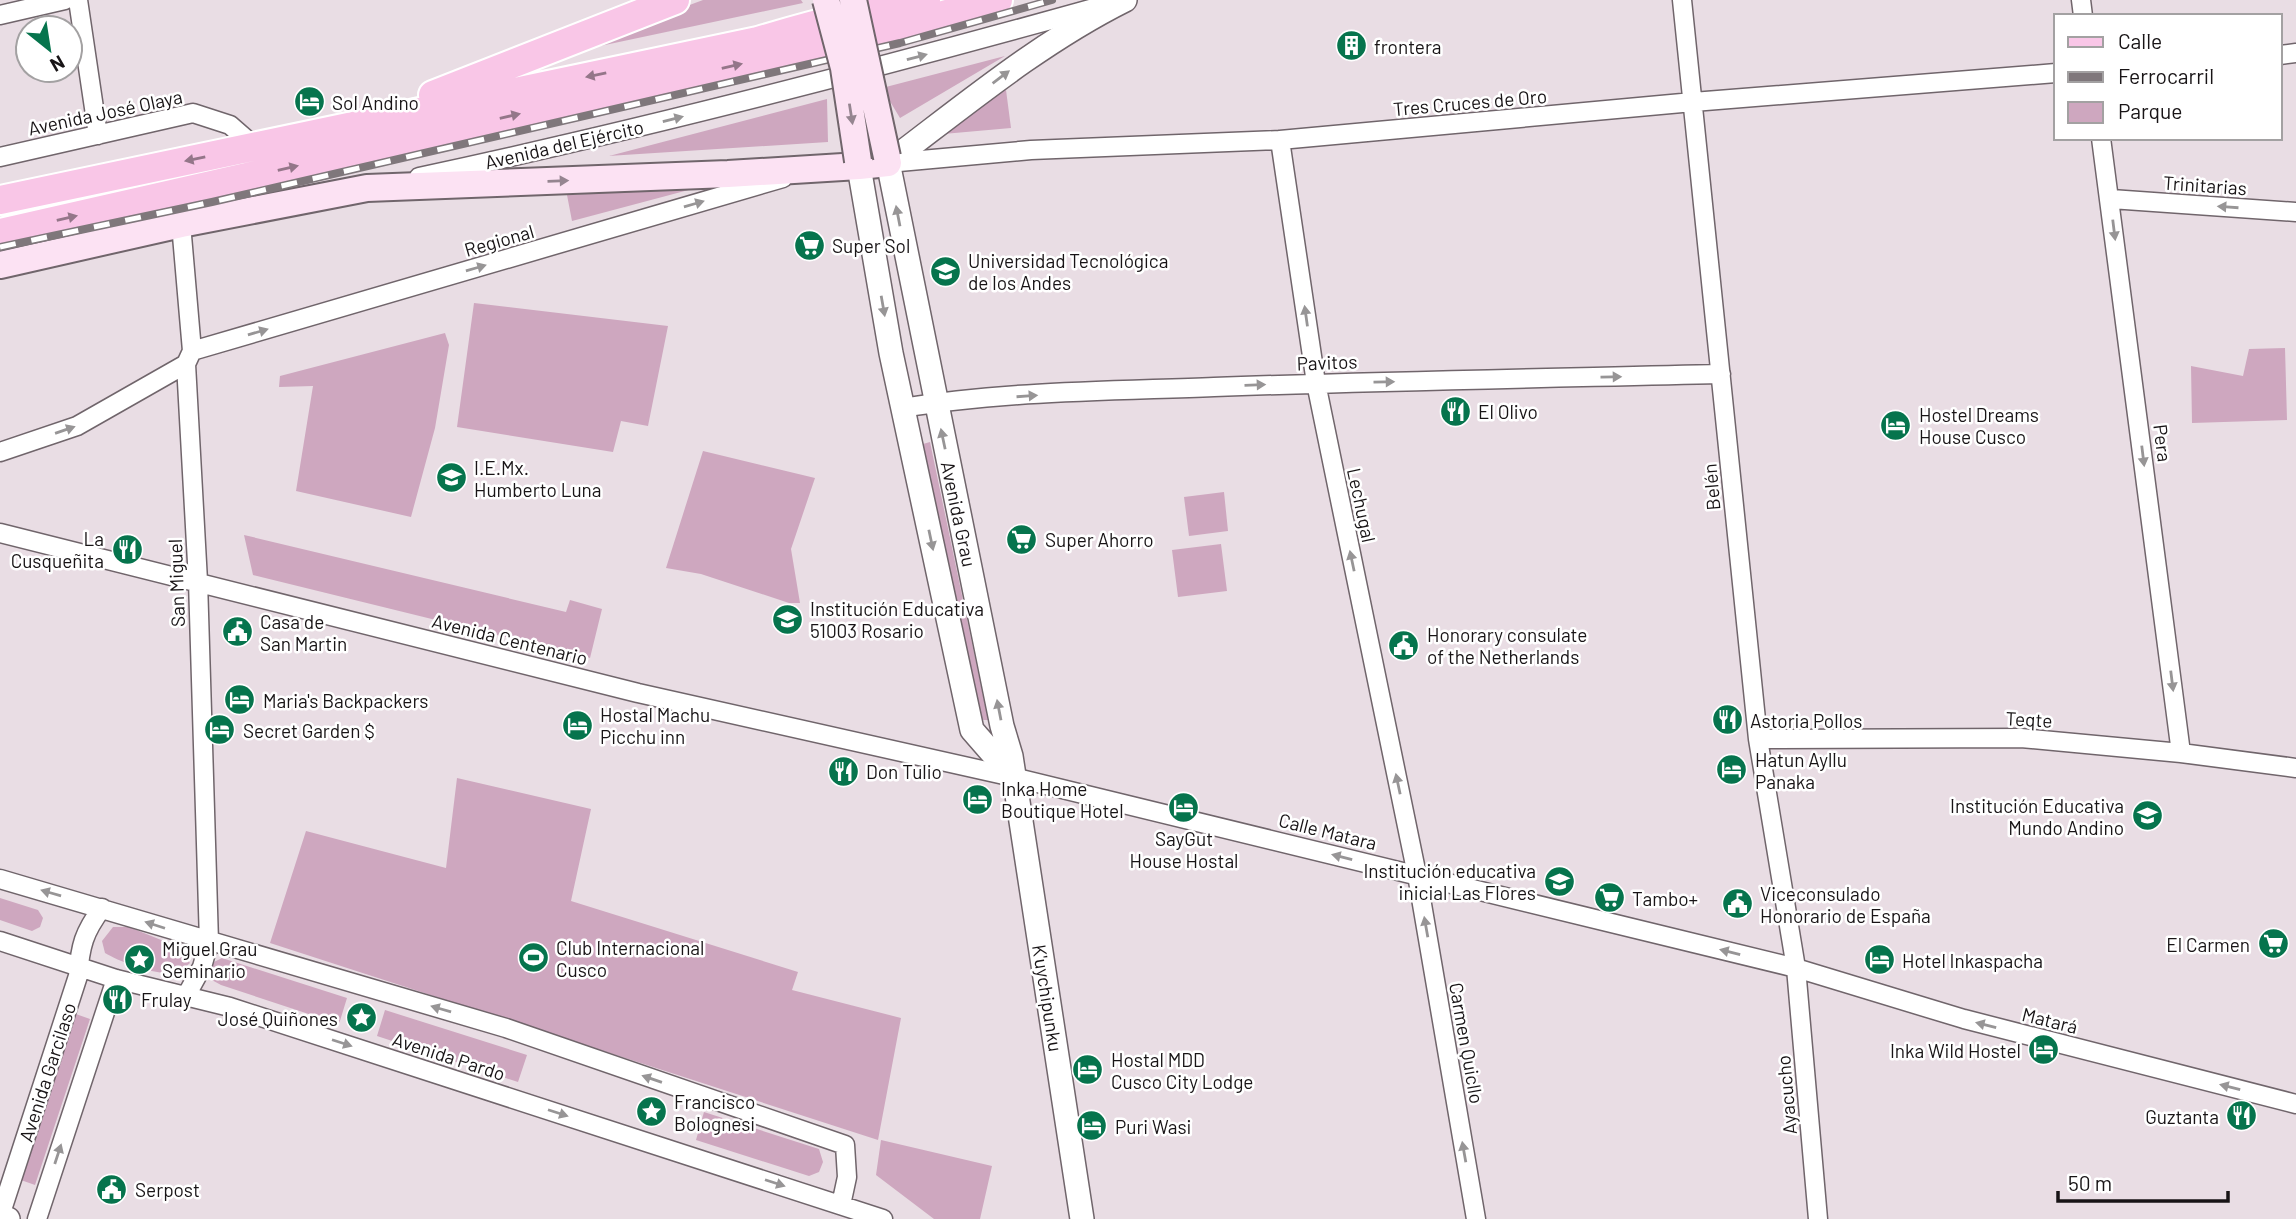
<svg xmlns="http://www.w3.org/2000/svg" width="2296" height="1219" viewBox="0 0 2296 1219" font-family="Barlow,sans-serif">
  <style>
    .green { fill: #cea7bf }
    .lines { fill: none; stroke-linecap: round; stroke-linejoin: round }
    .minor-casing { stroke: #70656b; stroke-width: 21 }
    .tertiary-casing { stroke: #70656b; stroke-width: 26 }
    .secondary-casing { stroke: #70656b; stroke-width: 30 }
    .primary-casing { stroke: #fff; stroke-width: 32 }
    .minor { stroke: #fff; stroke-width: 18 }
    .tertiary { stroke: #fff; stroke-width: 23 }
    .secondary { stroke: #fce2f3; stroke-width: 26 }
    .primary { stroke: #f9c6e7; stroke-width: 28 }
    .rail-casing { stroke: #7f777b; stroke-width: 8 }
    .rail { stroke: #fff; stroke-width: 5; stroke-dasharray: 16; stroke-linecap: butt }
    .secondary-bridge-casing { stroke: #70656b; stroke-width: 30; stroke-linecap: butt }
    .secondary-bridge { stroke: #fce2f3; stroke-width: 26 }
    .oneway { fill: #979596 }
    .oneway2 { fill: #947689 }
    .oneway3 { fill: #958590 }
    .labels { text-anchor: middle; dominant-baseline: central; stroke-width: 5; stroke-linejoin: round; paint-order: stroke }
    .poi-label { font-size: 19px; fill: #181416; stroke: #fff; text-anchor: start }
    .street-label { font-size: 19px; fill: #181416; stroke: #fff }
  </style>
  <rect width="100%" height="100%" fill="#e9dde4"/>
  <path class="green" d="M703 0H801L803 3 553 56Z
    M1005 56 900 118 882 88Z
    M1006 90 1011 128 932 135Z
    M827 99 828 142 608 156H609Z
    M696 188 572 221 567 195Z
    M474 303 668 326 648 426 621 421 613 452 457 427Z
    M445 333 449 345 435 428 411 517 296 491 313 386 279 387 280 376Z
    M2285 348 2287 420 2192 423 2191 366 2243 376 2249 349Z
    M930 442 988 720H980L923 444Z
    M703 451 815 478 791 549 800 603H789L701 574 666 568Z
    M1224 492 1228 531 1189 536 1184 497Z
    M244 535 566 612 570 600 602 609 590 658 253 575Z
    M1221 544 1227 591 1178 597 1172 550Z
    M457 778 591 809 571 901 798 972 792 990 901 1018 878 1140 270 943 306 831 446 868Z
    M0 898 38 910 43 918 40 927 32 931 0 920Z
    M113 927H129L181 948 190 963C185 967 182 971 176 972 159 977 120 962 105 953L102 941Z
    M222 958 347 998 339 1024 221 985 210 979 208 965Z
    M385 1010 527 1055 518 1082 377 1036Z
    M73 1013 90 1019 35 1185 18 1179Z
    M704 1112 819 1149 823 1162 819 1172 809 1176 696 1140Z
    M881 1140 992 1166 980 1219H934L876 1175Z"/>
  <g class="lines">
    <defs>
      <path id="minor" d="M78 0 98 135
        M1682 0 1758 739 1796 968 1818 1219
        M2081 0 2083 16
        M0 15 65 0
        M2280 55 2296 53
        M2101 138 2181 753
        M1280 140 1316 383 1417 875 1476 1219
        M0 157 193 113 230 125 253 145
        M888 163 1031 150 1280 140 1693 102 2056 73
        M419 177C648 128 875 69 1101 6
        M2111 199 2296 212
        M181 224 192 351 186 364 198 581 209 942 202 967 186 996
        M192 351 783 178
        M903 408C1004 391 1112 391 1214 387 1383 381 1552 378 1721 374
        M0 452 77 426 186 364
        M0 533 638 693 1013 777 1796 968 1964 1019 2296 1104
        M1758 739 2021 738 2181 753 2296 768
        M0 879 506 1028 845 1145 847 1177 841 1205
        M0 941 116 979 230 1007 883 1219
        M0 1216 78 976C80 946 84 932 102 908
        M37 1219 116 979"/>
      <path id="tertiary" d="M887 157 1002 726 1011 756 1082 1219
        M858 161 891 353 972 730 1013 777
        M888 163C965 105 1039 43 1125 0
        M0 1216 8 1219"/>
      <path id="secondary" d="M0 265 181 224 367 188 728 174 859 166 888 163"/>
      <path id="primary" d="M758 41C814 24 869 10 926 0
        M433 95 675 0
        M0 200 758 41
        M0 233 870 35 998 0"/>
    </defs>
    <use href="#minor" class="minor-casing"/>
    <use href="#tertiary" class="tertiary-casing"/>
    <use href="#secondary" class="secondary-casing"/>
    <use href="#primary" class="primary-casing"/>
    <use href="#minor" class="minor"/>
    <use href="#tertiary" class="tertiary"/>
    <use href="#secondary" class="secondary"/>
    <use href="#primary" class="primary"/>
    <defs>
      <path id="rail" d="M0 247 212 202 900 43 1052 0"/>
    </defs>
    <use href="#rail" class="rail-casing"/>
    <use href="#rail" class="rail"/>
    <defs>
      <path id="secondary-bridge" d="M826 0 844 68 858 161
        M853 0 887 157"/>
    </defs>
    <use href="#secondary-bridge" class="secondary-bridge-casing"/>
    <use href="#secondary-bridge" class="secondary-bridge"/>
  </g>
  <defs><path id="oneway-solid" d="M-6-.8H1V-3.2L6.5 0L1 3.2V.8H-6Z" transform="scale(1.75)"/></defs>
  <g class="oneway">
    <use href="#oneway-solid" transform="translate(917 57) rotate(-15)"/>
    <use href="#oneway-solid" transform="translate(1001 77) rotate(-37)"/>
    <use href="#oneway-solid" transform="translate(673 119) rotate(-14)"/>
    <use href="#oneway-solid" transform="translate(694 204) rotate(-16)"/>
    <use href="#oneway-solid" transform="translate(2228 207) rotate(-176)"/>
    <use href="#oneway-solid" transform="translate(898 216) rotate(-101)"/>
    <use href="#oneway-solid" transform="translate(2114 230) rotate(83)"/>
    <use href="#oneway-solid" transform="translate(476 268) rotate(-16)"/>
    <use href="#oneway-solid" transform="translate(883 306) rotate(80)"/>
    <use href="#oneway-solid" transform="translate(1306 316) rotate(-98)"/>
    <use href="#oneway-solid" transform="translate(258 332) rotate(-16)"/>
    <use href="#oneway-solid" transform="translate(1611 377) rotate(-1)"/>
    <use href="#oneway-solid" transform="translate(1384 382) rotate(-1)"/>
    <use href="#oneway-solid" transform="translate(1255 385) rotate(-2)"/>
    <use href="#oneway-solid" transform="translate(1027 396) rotate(-4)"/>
    <use href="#oneway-solid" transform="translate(65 430) rotate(-19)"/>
    <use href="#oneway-solid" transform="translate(943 439) rotate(-102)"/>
    <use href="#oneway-solid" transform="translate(2143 456) rotate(83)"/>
    <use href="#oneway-solid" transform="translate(931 540) rotate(78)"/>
    <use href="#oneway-solid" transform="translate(1352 561) rotate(-102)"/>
    <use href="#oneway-solid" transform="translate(2172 681) rotate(83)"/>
    <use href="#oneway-solid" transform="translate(999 710) rotate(-101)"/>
    <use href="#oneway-solid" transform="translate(1398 784) rotate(-102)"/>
    <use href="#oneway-solid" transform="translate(1342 857) rotate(-166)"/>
    <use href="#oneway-solid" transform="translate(51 893) rotate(-164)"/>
    <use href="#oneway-solid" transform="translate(155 925) rotate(-162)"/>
    <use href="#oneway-solid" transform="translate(1426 927) rotate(-100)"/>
    <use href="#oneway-solid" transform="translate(1730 952) rotate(-166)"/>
    <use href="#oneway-solid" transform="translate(441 1009) rotate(-164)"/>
    <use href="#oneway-solid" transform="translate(1986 1025) rotate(-166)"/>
    <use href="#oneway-solid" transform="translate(342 1043) rotate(18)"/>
    <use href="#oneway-solid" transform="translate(652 1079) rotate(-161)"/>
    <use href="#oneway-solid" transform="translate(2230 1087) rotate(-166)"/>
    <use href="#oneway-solid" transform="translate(558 1113) rotate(18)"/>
    <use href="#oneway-solid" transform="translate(1464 1152) rotate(-100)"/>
    <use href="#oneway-solid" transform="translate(58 1154) rotate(-72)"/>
    <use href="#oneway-solid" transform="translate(775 1183) rotate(18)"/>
  </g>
  <g class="oneway2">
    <use href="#oneway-solid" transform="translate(732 66) rotate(-13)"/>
    <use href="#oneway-solid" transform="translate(596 75) rotate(168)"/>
    <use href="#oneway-solid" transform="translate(510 116) rotate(-13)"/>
    <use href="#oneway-solid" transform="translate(195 159) rotate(168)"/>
    <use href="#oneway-solid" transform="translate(288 168) rotate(-13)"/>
    <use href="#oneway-solid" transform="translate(67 218) rotate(-13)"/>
  </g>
  <g class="oneway3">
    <use href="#oneway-solid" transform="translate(851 114) rotate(81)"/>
    <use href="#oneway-solid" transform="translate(558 181) rotate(-2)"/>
  </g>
  <defs>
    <symbol id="building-disc" viewBox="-11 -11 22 22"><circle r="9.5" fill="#06744d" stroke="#fff"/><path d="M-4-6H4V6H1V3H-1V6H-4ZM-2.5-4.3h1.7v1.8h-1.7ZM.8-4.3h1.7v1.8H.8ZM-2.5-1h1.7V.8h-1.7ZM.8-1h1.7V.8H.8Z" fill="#fff"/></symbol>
    <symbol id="hotel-disc" viewBox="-11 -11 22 22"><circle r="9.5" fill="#06744d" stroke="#fff"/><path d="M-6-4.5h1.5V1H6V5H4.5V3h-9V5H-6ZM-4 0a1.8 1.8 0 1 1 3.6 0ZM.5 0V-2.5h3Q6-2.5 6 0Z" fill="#fff"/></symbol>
    <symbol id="supermarket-disc" viewBox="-11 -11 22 22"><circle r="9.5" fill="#06744d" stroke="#fff"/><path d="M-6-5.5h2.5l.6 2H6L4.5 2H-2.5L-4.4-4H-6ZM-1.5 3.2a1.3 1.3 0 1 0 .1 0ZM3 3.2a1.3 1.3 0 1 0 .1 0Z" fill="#fff"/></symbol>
    <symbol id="university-disc" viewBox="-11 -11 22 22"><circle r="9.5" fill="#06744d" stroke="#fff"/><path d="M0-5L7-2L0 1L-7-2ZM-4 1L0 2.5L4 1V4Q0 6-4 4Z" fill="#fff"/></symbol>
    <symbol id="restaurant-disc" viewBox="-11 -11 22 22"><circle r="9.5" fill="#06744d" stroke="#fff"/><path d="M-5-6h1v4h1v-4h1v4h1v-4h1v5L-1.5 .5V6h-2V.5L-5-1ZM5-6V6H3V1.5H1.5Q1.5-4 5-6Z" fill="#fff"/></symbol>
    <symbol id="school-disc" viewBox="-11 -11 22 22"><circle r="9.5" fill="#06744d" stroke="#fff"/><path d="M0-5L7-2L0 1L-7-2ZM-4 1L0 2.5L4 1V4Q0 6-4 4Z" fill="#fff"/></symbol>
    <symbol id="civic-disc" viewBox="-11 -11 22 22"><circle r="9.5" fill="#06744d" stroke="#fff"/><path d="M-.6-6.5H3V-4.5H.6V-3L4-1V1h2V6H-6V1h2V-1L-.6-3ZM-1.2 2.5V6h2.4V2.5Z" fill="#fff"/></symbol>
    <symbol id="stadium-disc" viewBox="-11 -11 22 22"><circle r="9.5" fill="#06744d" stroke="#fff"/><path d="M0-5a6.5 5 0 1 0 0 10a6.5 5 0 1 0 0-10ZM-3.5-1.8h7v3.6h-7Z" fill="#fff"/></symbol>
    <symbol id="sight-disc" viewBox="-11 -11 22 22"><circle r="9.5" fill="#06744d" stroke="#fff"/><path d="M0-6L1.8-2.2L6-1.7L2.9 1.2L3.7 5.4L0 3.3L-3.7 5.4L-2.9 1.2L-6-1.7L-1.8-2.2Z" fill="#fff"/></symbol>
  </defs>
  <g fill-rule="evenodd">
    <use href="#building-disc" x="1334" y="28" width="35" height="35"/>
    <use href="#hotel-disc" x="292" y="84" width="35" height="35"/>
    <use href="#supermarket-disc" x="792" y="228" width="35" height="35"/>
    <use href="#university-disc" x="928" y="254" width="35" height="35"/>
    <use href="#restaurant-disc" x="1438" y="394" width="35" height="35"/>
    <use href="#hotel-disc" x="1878" y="408" width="35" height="35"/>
    <use href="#school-disc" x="434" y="460" width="35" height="35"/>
    <use href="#supermarket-disc" x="1004" y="522" width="35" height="35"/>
    <use href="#restaurant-disc" x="110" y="532" width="35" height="35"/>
    <use href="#school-disc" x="770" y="602" width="35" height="35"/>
    <use href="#civic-disc" x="220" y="614" width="35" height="35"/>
    <use href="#civic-disc" x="1386" y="628" width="35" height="35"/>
    <use href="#hotel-disc" x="222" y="682" width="35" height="35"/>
    <use href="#restaurant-disc" x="1710" y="702" width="35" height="35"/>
    <use href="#hotel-disc" x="560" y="708" width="35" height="35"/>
    <use href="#hotel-disc" x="202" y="712" width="35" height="35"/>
    <use href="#hotel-disc" x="1714" y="752" width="35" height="35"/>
    <use href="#restaurant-disc" x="826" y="754" width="35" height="35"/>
    <use href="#hotel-disc" x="960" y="782" width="35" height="35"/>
    <use href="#hotel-disc" x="1166" y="790" width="35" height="35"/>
    <use href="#school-disc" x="2130" y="798" width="35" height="35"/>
    <use href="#school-disc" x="1542" y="864" width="35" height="35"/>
    <use href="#supermarket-disc" x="1592" y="880" width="35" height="35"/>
    <use href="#civic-disc" x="1720" y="886" width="35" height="35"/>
    <use href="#supermarket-disc" x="2256" y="926" width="35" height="35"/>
    <use href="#stadium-disc" x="516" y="940" width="35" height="35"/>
    <use href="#sight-disc" x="122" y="942" width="35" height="35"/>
    <use href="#hotel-disc" x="1862" y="942" width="35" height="35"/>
    <use href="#restaurant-disc" x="100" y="982" width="35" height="35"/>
    <use href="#sight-disc" x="344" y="1000" width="35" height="35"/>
    <use href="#hotel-disc" x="2026" y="1032" width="35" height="35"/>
    <use href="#hotel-disc" x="1070" y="1052" width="35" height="35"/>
    <use href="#sight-disc" x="634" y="1094" width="35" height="35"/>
    <use href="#restaurant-disc" x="2224" y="1098" width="35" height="35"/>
    <use href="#hotel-disc" x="1074" y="1108" width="35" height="35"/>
    <use href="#civic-disc" x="94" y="1172" width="35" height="35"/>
  </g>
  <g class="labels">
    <g class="poi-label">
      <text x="1374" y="46">frontera</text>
      <text x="332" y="102">Sol Andino</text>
      <text x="832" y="245">Super Sol</text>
      <text x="968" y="260">Universidad Tecnológica<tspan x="968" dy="22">de los Andes</tspan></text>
      <text x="1478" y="411">El Olivo</text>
      <text x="1919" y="414">Hostel Dreams<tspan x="1919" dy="22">House Cusco</tspan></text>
      <text x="474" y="467">I.E.Mx.<tspan x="474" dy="22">Humberto Luna</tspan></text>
      <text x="104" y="538" text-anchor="end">La<tspan x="104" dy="22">Cusqueñita</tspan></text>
      <text x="1045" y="539">Super Ahorro</text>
      <text x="810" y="608">Institución Educativa<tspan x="810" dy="22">51003 Rosario</tspan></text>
      <text x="260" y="621">Casa de<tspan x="260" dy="22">San Martin</tspan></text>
      <text x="1427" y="634">Honorary consulate<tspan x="1427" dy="22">of the Netherlands</tspan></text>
      <text x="263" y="700">Maria's Backpackers</text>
      <text x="600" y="714">Hostal Machu<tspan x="600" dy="22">Picchu inn</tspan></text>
      <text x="1750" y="720">Astoria Pollos</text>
      <text x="243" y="730">Secret Garden $</text>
      <text x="1755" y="759">Hatun Ayllu<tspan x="1755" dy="22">Panaka</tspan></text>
      <text x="866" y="771">Don Tulio</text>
      <text x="1001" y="788">Inka Home<tspan x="1001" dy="22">Boutique Hotel</tspan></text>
      <text x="2124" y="805" text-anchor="end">Institución Educativa<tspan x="2124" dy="22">Mundo Andino</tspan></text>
      <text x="1184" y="838" text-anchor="middle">SayGut<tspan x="1184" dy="22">House Hostal</tspan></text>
      <text x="1536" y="870" text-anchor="end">Institución educativa<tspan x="1536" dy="22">inicial Las Flores</tspan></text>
      <text x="1760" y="893">Viceconsulado<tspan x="1760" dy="22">Honorario de España</tspan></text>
      <text x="1632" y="898">Tambo+</text>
      <text x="2250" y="944" text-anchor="end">El Carmen</text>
      <text x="556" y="947">Club Internacional<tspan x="556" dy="22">Cusco</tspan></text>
      <text x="162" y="948">Miguel Grau<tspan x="162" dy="22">Seminario</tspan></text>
      <text x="1902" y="960">Hotel Inkaspacha</text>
      <text x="141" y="999">Frulay</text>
      <text x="338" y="1018" text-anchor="end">José Quiñones</text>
      <text x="2021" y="1050" text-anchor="end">Inka Wild Hostel</text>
      <text x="1111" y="1059">Hostal MDD<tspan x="1111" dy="22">Cusco City Lodge</tspan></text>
      <text x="674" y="1101">Francisco<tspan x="674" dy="22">Bolognesi</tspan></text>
      <text x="2219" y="1116" text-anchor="end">Guztanta</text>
      <text x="1115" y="1126">Puri Wasi</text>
      <text x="135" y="1189">Serpost</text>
    </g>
    <g class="street-label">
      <text transform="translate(1470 102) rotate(-5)">Tres Cruces de Oro</text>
      <text transform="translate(105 112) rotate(-12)">Avenida José Olaya</text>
      <text transform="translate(564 144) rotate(-13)">Avenida del Ejército</text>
      <text transform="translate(2205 185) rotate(4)">Trinitarias</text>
      <text transform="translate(499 240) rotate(-16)">Regional</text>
      <text transform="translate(1327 362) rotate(-2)">Pavitos</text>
      <text transform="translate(2163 443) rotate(83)">Pera</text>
      <text transform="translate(1711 487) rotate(-95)">Belén</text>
      <text transform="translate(1362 505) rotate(78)">Lechugal</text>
      <text transform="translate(959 514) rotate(78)">Avenida Grau</text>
      <text transform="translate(176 583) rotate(-92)">San Miguel</text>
      <text transform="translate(510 639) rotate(14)">Avenida Centenario</text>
      <text transform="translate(2029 719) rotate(3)">Teqte</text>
      <text transform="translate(1328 831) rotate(14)">Calle Matara</text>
      <text transform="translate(1048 998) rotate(81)">K'uychipunku</text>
      <text transform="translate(2050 1020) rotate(14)">Matará</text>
      <text transform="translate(1467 1043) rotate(80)">Carmen Quicllo</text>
      <text transform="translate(449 1056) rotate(18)">Avenida Pardo</text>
      <text transform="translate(47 1072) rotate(-72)">Avenida Garcilaso</text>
      <text transform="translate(1786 1095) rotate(-95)">Ayacucho</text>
    </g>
  </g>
  <rect x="2054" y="14" width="228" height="126" fill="#ffffff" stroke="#a3a1a2" stroke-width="2"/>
  <rect x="2068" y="37" width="35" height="10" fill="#f9c6e7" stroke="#a3a1a2" stroke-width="2"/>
  <text x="2118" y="49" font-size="21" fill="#181416">Calle</text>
  <rect x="2068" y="72" width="35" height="10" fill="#7f777b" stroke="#a3a1a2" stroke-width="2"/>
  <text x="2118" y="84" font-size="21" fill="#181416">Ferrocarril</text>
  <rect x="2068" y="102" width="35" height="21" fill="#cea7bf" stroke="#a3a1a2" stroke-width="2"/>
  <text x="2118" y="119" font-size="21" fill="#181416">Parque</text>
  <g transform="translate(49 49) rotate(150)"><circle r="33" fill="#ffffff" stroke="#a3a1a2" stroke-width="2"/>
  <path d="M0-5L12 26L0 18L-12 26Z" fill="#06744d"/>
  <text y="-10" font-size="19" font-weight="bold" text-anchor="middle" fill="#181416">N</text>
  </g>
  <path d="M2058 1191v10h170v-10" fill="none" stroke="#181416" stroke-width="3.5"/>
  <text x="2068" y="1191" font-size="21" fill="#181416" stroke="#ffffff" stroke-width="5" paint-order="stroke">50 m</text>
</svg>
